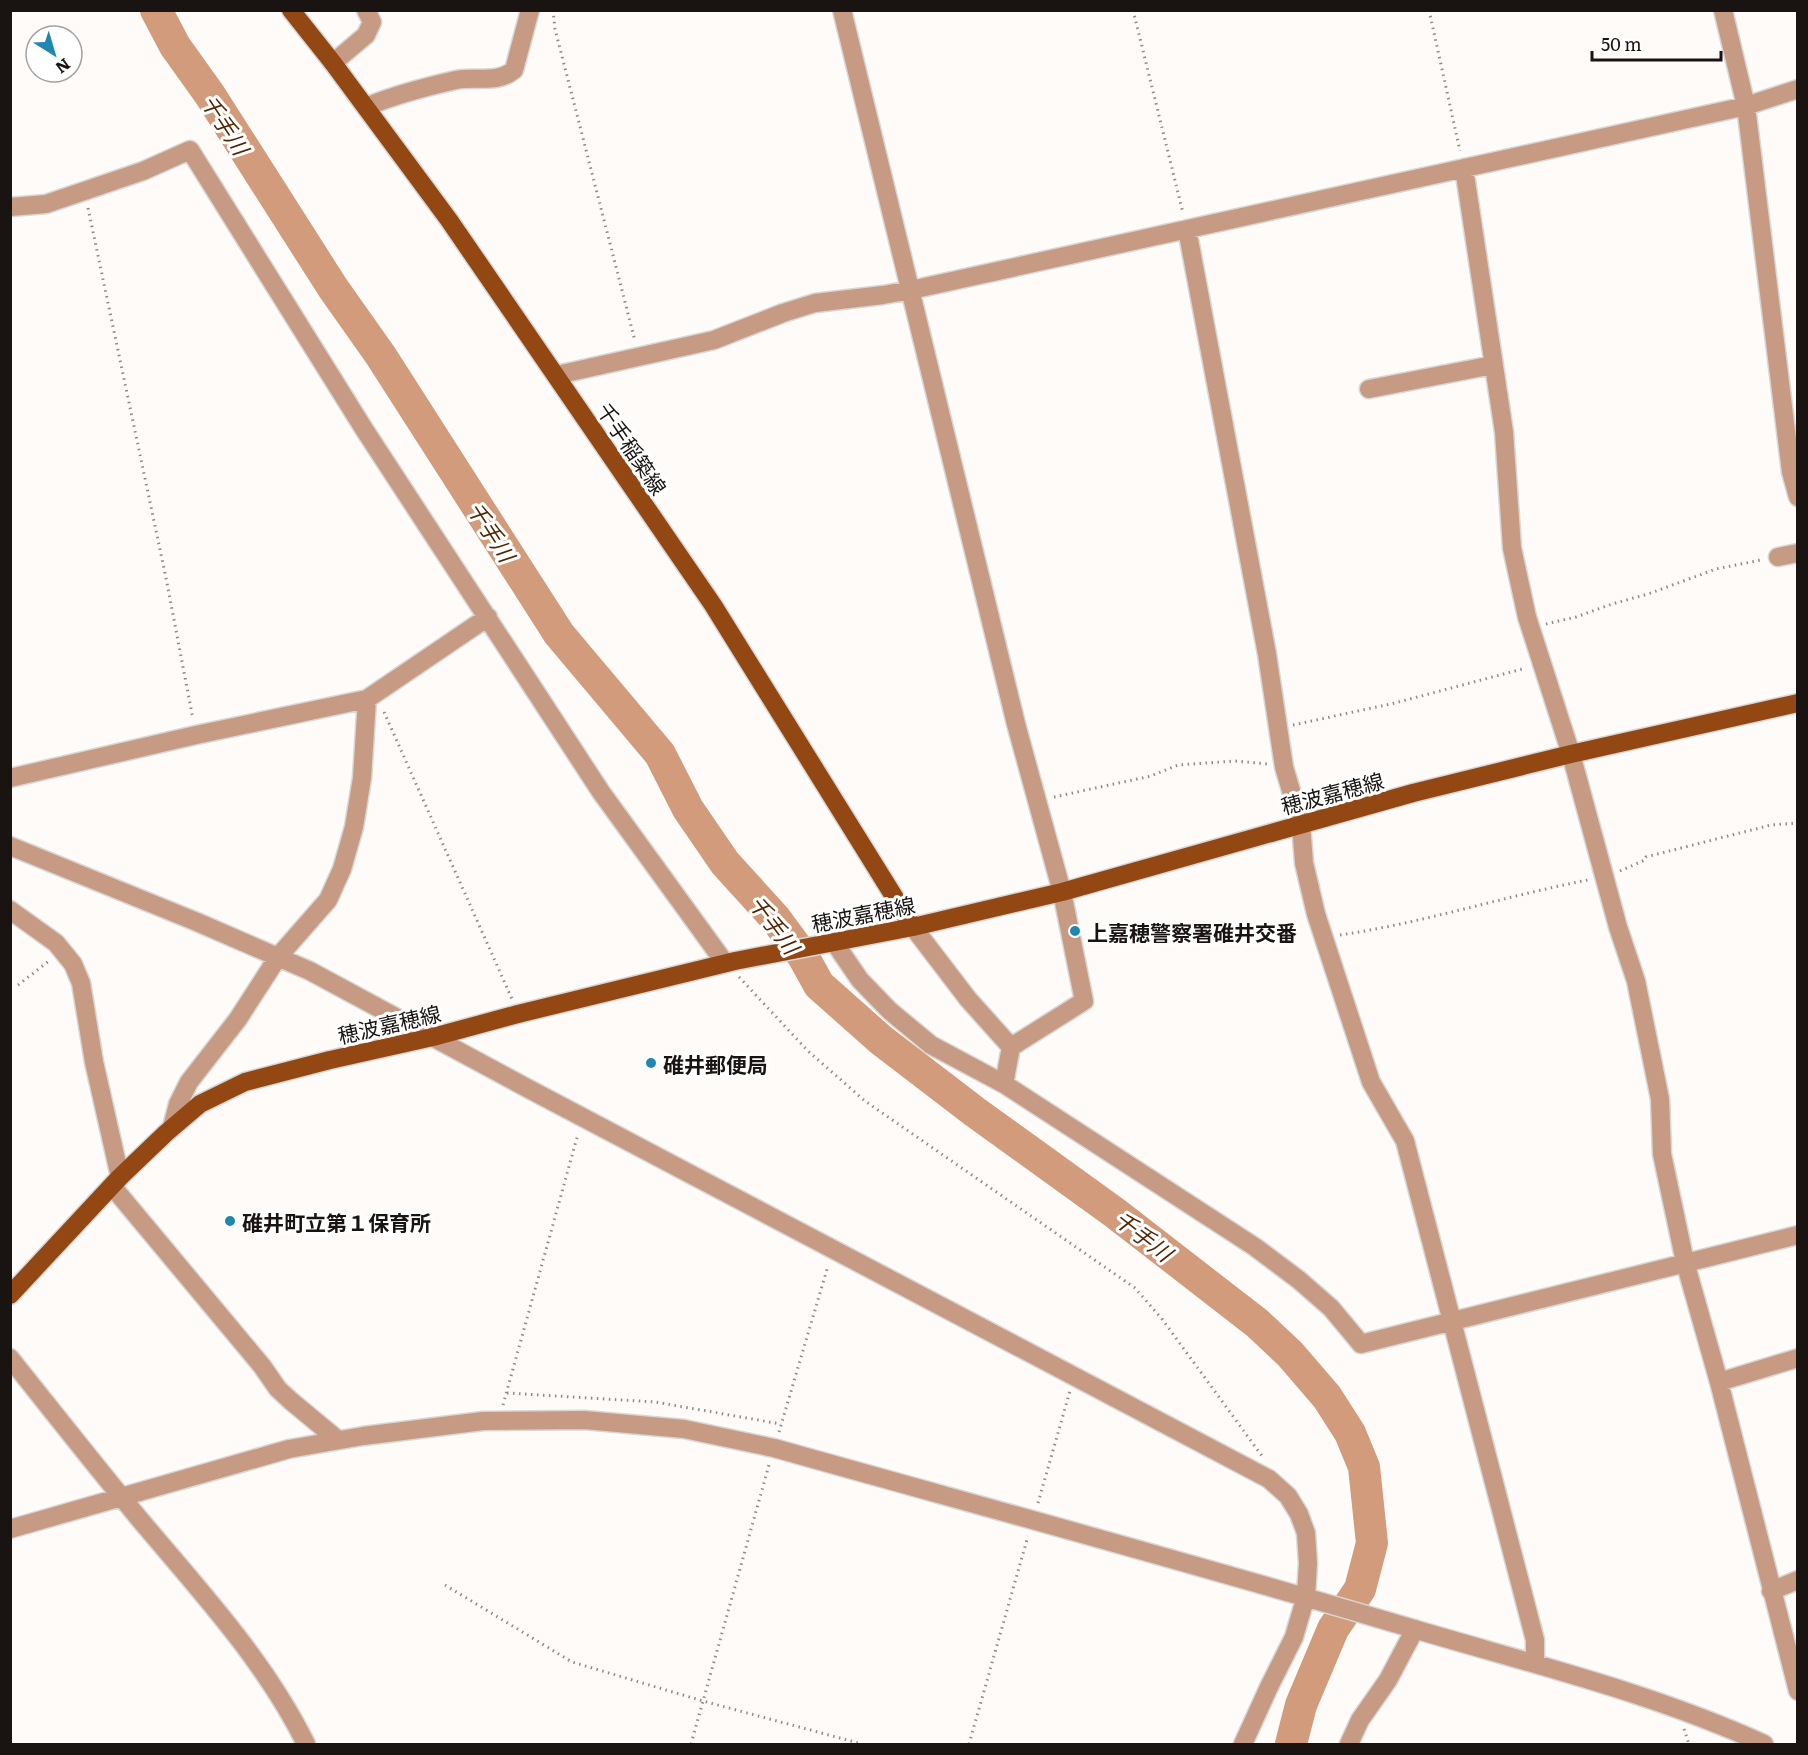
<svg xmlns="http://www.w3.org/2000/svg" width="1808" height="1755" viewBox="0 0 1808 1755" font-family="Literata,'Noto Sans JP',serif">
  <style>
    .lines { fill: none; stroke-linecap: round; stroke-linejoin: round }
    .river { stroke: #d19b7c; stroke-width: 32 }
    .minor-casing { stroke: #d9d6d4; stroke-width: 21 }
    .major-casing { stroke: #d9d6d4; stroke-width: 21 }
    .path { stroke: #8f8b89; stroke-width: 3; stroke-dasharray: 1.5 4.5; stroke-linecap: butt }
    .minor { stroke: #c79b83; stroke-width: 18 }
    .major { stroke: #934814; stroke-width: 18 }
    .poi-dot { fill: #2087b0; stroke: #fff; stroke-width: 2 }
    .labels { text-anchor: middle; dominant-baseline: central; stroke-width: 6; stroke-linejoin: round; paint-order: stroke }
    .street-label { font-size: 21px; fill: #191412; stroke: #fff }
    .poi-label { font-size: 21px; font-weight: bold; fill: #191412; stroke: #fff; text-anchor: start }
    .water-label { font-size: 22px; font-style: italic; fill: #542300; stroke: #fff }
  </style>
  <rect width="100%" height="100%" fill="#fefbf9"/>
  <g class="lines">
    <path class="river" d="M156 10 175 46 210 95 333 288 381 356 559 634 660 754 688 809 725 863 775 918 803 956 819 985 881 1040 975 1112 1115 1213 1257 1323 1290 1354 1327 1397 1350 1433 1364 1467 1372 1543 1360 1589 1333 1629 1301 1705 1291 1744"/>
    <defs>
      <path id="minor" d="M842 10 1016 724 1062 892 1084 1001 1011 1047
        M1723 10 1746 106 1791 472 1798 497
        M333 63 366 35 372 22 366 10
        M366 107C394 95 425 87 456 80 476 76 497 84 514 70L530 10
        M1464 168 1504 432 1512 548 1527 617 1571 754 1618 927 1636 981 1660 1099 1662 1154 1685 1262 1719 1382 1798 1691
        M10 207 46 204 143 171 190 150 364 429 601 792 725 963
        M1187 229 1267 654 1284 767 1301 824 1304 863 1316 914 1371 1082 1405 1141 1535 1640V1664
        M557 375 714 340 783 313 815 303 883 295 911 290 1746 106 1798 89
        M1369 389 1493 365
        M1778 557 1798 553
        M10 778 196 735 367 699 488 617
        M10 846 197 922 310 971 527 1088 1269 1479 1288 1496 1299 1514 1306 1533 1308 1563 1306 1596 1294 1637 1269 1687 1243 1744
        M10 910 56 943 73 964 81 983 94 1062 120 1177
        M913 927 968 999 1011 1047 1004 1084 1255 1247 1299 1280 1331 1308 1361 1344 1798 1235
        M834 942 860 980 890 1011 931 1045 1004 1084
        M172 1127 178 1104 189 1082 238 1019 278 957 328 900 342 869 354 827 362 778 367 699
        M112 1186 262 1366 278 1389 291 1401 338 1440
        M10 1358C54 1413 97 1468 142 1522 201 1592 265 1661 306 1744
        M1719 1382 1798 1358
        M10 1529 289 1449 363 1436 483 1421 584 1420 684 1429 774 1448C988 1508 1202 1566 1414 1629 1532 1664 1652 1693 1764 1744
        M1771 1591 1798 1580
        M1349 1744 1360 1720 1388 1680 1415 1629"/>
      <path id="major" d="M291 10 333 63 449 220 713 605 913 927
        M10 1295 120 1177 166 1133 200 1104 245 1082 330 1060 433 1037 518 1014 735 961 913 927 1062 892 1413 793 1571 754 1798 703"/>
    </defs>
    <use href="#minor" class="minor-casing"/>
    <use href="#major" class="major-casing"/>
    <path class="path" d="M553 10 555 29 635 341
      M1133 10 1183 213
      M1429 10 1460 151
      M88 208 166 578 193 719
      M1546 624 1576 617 1612 604 1648 594 1716 569 1761 560
      M384 712 512 999
      M1293 725 1395 703 1526 668
      M1054 797 1151 776 1178 765 1235 761 1268 764
      M1620 871 1645 860 1646 857 1771 825 1798 823
      M1340 935C1423 923 1505 896 1588 880
      M739 977 808 1051 865 1101 1135 1288 1162 1319 1262 1456
      M18 985 49 961
      M507 1393 655 1402 781 1424
      M503 1405 578 1134
      M779 1432 828 1266
      M1038 1503 1070 1391
      M445 1585 572 1662 703 1701 862 1744
      M1684 1729 1689 1744
      M691 1744 769 1465
      M969 1744 1028 1536"/>
    <use href="#minor" class="minor"/>
    <use href="#major" class="major"/>
  </g>
  <g class="poi-dot">
    <circle cx="1075" cy="931" r="6"/>
    <circle cx="651" cy="1063" r="6"/>
    <circle cx="230" cy="1221" r="6"/>
  </g>
  <g class="labels">
    <g class="street-label">
      <text transform="translate(633 448) rotate(56)">千手稲築線</text>
      <text transform="translate(1332 792) rotate(-15)">穂波嘉穂線</text>
      <text transform="translate(863 913) rotate(-11)">穂波嘉穂線</text>
      <text transform="translate(389 1023) rotate(-13)">穂波嘉穂線</text>
    </g>
    <g class="poi-label">
      <text x="1087" y="931">上嘉穂警察署碓井交番</text>
      <text x="663" y="1063">碓井郵便局</text>
      <text x="242" y="1221">碓井町立第１保育所</text>
    </g>
    <g class="water-label">
      <text transform="translate(226 124) rotate(57)">千手川</text>
      <text transform="translate(492 531) rotate(57)">千手川</text>
      <text transform="translate(775 924) rotate(53)">千手川</text>
      <text transform="translate(1144 1235) rotate(38)">千手川</text>
    </g>
  </g>
  <rect width="1808" height="1755" fill="none" stroke="#191412" stroke-width="24"/>
  <g transform="translate(54 54) rotate(143)"><circle r="28" fill="#ffffff" stroke="#a3a1a0" stroke-width="1.5"/>
  <path d="M0-4.5L10 22L0 15L-10 22Z" fill="#2087b0"/>
  <text y="-9" font-size="16" font-weight="bold" text-anchor="middle" fill="#191412">N</text>
  </g>
  <path d="M1592 51v9h129v-9" fill="none" stroke="#191412" stroke-width="3"/>
  <text x="1601" y="51" font-size="18" fill="#191412" stroke="#ffffff" stroke-width="4.5" paint-order="stroke">50 m</text>
</svg>
